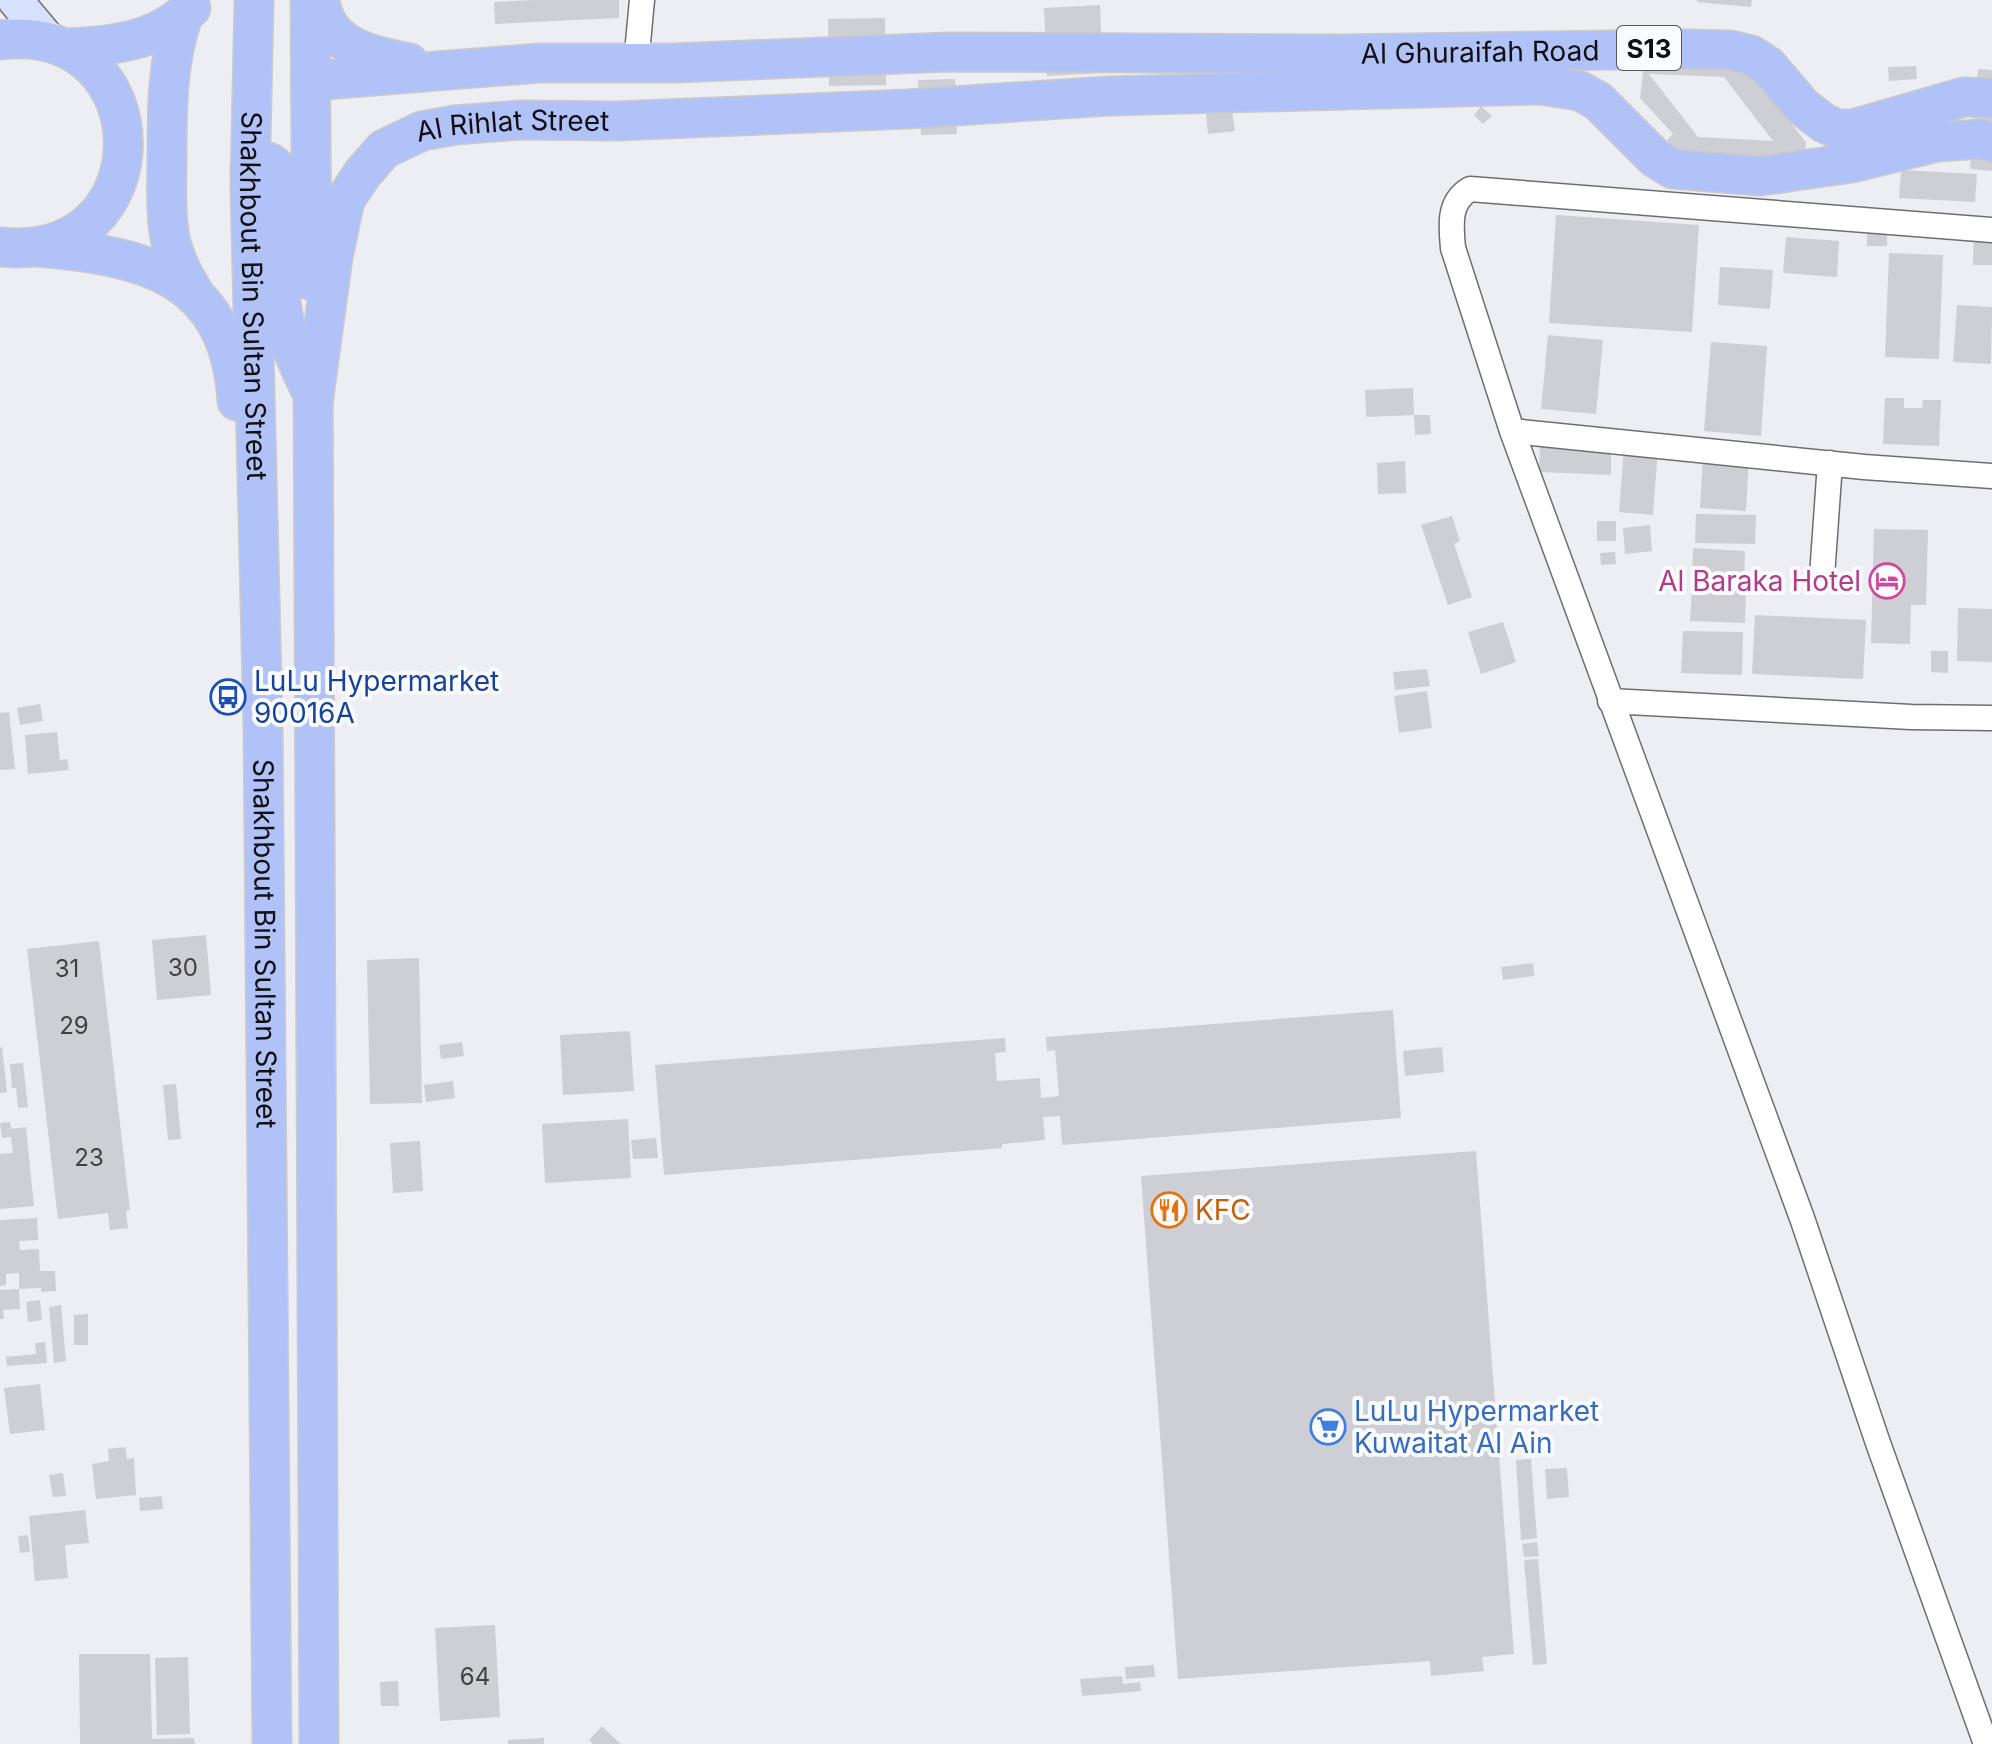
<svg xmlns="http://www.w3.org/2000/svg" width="1992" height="1744" viewBox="0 0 1992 1744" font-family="Inter,sans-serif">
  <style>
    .building { fill: #ceced5; fill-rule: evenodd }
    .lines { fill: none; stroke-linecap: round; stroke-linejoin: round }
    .street-casing { stroke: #6d6e74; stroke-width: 27 }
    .secondary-casing { stroke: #6d6e74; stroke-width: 37 }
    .primary-casing { stroke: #cacacb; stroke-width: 41 }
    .street { stroke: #fff; stroke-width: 24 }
    .secondary { stroke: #d8e1fc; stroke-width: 34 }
    .primary { stroke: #b1c2f8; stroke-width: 38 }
    .labels { text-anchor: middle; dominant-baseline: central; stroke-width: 8; stroke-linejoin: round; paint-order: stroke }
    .number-label { font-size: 24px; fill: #404043 }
    .shield { fill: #fafbff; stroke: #565659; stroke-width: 2 }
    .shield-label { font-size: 26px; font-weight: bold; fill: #101012 }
    .street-label { font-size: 28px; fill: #101012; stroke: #fafbff }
    .hotel-label { font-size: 28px; fill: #b23c85; stroke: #fafbff; text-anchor: end }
    .transit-label { font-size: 28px; fill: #164399; stroke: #fafbff; text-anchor: start }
    .food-label { font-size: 28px; fill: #c56008; stroke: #fafbff; text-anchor: start }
    .shop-label { font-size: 28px; fill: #366cbe; stroke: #fafbff; text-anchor: start }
  </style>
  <rect width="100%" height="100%" fill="#ededf4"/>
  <path class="building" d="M533 0H619V18L495 24 494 2Z
    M1697 0H1752L1751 7 1697 2Z
    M1100 5 1103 73 1047 76 1044 8Z
    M885 18 886 85 829 86 828 19Z
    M1644 63 1747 70 1760 87 1773 76 1778 107 1806 142 1802 178 1684 161 1667 140 1673 134 1640 98ZM1649 74 1724 77 1773 141 1698 137Z
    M1916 66 1917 79 1889 81 1888 67Z
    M1978 69 1992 70V171L1970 169Z
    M955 79 957 134 921 135 918 80Z
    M1481 106 1492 116 1483 124 1474 115Z
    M1232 111 1235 131 1208 134 1206 114Z
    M1901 170 1977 174 1975 202 1899 198Z
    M1556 215 1699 225 1692 332 1549 323Z
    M1887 226V246H1867V227Z
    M1974 234H1992V265H1973Z
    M1786 237 1839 241 1837 277 1783 273Z
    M1889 253 1943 255 1939 359 1885 357Z
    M1720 267 1773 270 1770 309 1718 305Z
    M1957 305 1992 307 1991 364 1953 362Z
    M1548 335 1603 340 1596 414 1541 409Z
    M1711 342 1767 346 1761 436 1704 431Z
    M1413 388 1414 415 1366 417 1365 390Z
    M1885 398H1904V408H1922L1923 400H1941L1939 446 1883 444Z
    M1414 415H1430L1431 434 1415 435Z
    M1540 445 1611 447V475L1539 472Z
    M1624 446 1658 448 1653 515 1619 512Z
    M1703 454 1749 456 1746 511 1700 508Z
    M1405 461 1406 493 1378 494 1377 463Z
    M1696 514 1756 515 1755 544 1695 543Z
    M1452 516 1460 541 1454 544 1472 597 1448 605 1421 525Z
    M1597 521H1616V541H1597Z
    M1650 525 1652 551 1625 554 1623 528Z
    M1874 529 1928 530 1926 605H1911L1910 644 1871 643Z
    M1693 548 1745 551 1744 585 1692 583Z
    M1615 552 1616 564 1601 565 1600 553Z
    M1692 586 1746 588 1745 623 1690 621Z
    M1958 608 1992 609V662L1957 661Z
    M1755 615 1866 620 1863 679 1752 674Z
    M1503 622 1516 662 1481 674 1468 632Z
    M1683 631 1743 632 1742 675 1681 673Z
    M1931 651H1948V673L1931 672Z
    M1427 669 1430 686 1395 690 1393 672Z
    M1427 691 1432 728 1399 733 1394 696Z
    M40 704 43 721 20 725 17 708Z
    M9 712 15 769 0 770V713Z
    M57 732 60 760 67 759 69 770 28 774 25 735Z
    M206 935 211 995 157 1000 152 940Z
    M99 941 130 1210 126 1211 128 1228 110 1230 108 1213 58 1219 27 949Z
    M419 958 422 1103 370 1104 367 960Z
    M1533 963 1534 976 1503 980 1501 967Z
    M1393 1010 1401 1118 1062 1145 1060 1116 1043 1117 1045 1140 1002 1144V1148L664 1175 655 1065 1005 1038 1006 1052 995 1053 997 1081 1040 1078 1041 1098 1059 1096 1055 1050 1047 1051 1046 1037Z
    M630 1031 634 1091 563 1095 560 1035Z
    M462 1042 464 1056 441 1059 439 1045Z
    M0 1047H2L7 1092 0 1093Z
    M1442 1047 1444 1072 1405 1076 1403 1051Z
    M23 1063 28 1107 18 1108 16 1088H12L10 1064Z
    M453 1081 455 1098 426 1102 424 1085Z
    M176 1084 181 1139 168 1140 163 1085Z
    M628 1119 631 1178 545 1183 542 1124Z
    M10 1122 11 1129 26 1127 34 1206 0 1209V1154L13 1153 11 1137 2 1138 0 1123Z
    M656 1138 658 1158 633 1159 631 1140Z
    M420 1141 423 1191 393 1193 390 1143Z
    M1476 1151 1514 1654 1482 1657 1484 1671 1431 1676 1430 1661 1178 1679 1141 1176Z
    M37 1218 38 1240 19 1241 20 1250 39 1249 40 1271H55L56 1291 41 1292V1288L19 1289V1273L6 1274V1285L0 1286V1220Z
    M19 1289 20 1309 3 1310 4 1319H0V1290Z
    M40 1300 42 1320 28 1322 26 1302Z
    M61 1305 66 1361 54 1363 49 1307Z
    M88 1314V1345H74V1315Z
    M45 1342 47 1363 7 1366 6 1357 36 1354 35 1343Z
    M40 1384 45 1430 10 1434 4 1388Z
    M125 1447 127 1459 134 1458 136 1495 96 1499 92 1464 109 1461 108 1449Z
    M1531 1459 1537 1538 1521 1540 1516 1460Z
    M1567 1468 1569 1497 1547 1499 1545 1469Z
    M63 1473 66 1496 53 1497 49 1475Z
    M162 1496 163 1509 140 1511 139 1498Z
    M85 1510 89 1543 65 1545 68 1578 35 1581 29 1516Z
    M28 1535 30 1552 20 1553 18 1536Z
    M1537 1542 1539 1556 1524 1557 1522 1544Z
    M1538 1559 1547 1664 1533 1665 1524 1560Z
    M495 1625 500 1717 440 1721 435 1628Z
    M79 1654H150L152 1739 194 1738 195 1744H80Z
    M188 1657 190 1734 157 1735 155 1658Z
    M1154 1665 1155 1677 1126 1679 1125 1667Z
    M1122 1676 1123 1684 1140 1682 1141 1691 1082 1696 1080 1679Z
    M398 1681 399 1706H381L380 1682Z
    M602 1726 612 1736 621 1744H593L589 1740Z
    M544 1738V1744H508V1740Z"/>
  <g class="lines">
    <defs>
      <path id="street" d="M636 64 642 0
        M1512 431 1864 467 1992 476
        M1822 576 1830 463
        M1610 701 1911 717 1992 718
        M1986 1744 1878 1443 1802 1218 1512 431 1453 248C1451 225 1448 202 1470 189L1992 230"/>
      <path id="secondary" d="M15 0 51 43"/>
      <g id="primary">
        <path id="s1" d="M254 0 250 187 263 724 272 1744"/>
        <path d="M310 0 312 281"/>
        <path d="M320 0C325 46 371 56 409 63"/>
        <path d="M183 16C167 62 167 107 167 156 167 185 165 215 171 243 176 262 184 277 194 293"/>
        <path d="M0 40C163 20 166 265 0 247"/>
        <path d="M65 48C112 46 156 42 191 8"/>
        <path id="s2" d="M311 81 539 63H674L948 52 1340 54 1685 49 1730 50 1751 55 1768 66 1803 107 1824 123 1837 129H1853L1964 97 1992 98"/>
        <path d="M250 171C258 158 271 158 279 172 282 219 275 268 283 315 288 344 300 370 314 396"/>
        <path d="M37 247C145 256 229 275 237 401"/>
        <path d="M313 371 319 1744"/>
        <path id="s3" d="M314 396 333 257 345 200 363 173 384 149 422 131 455 125 519 120 616 121 907 109 1109 96 1540 85 1580 91 1598 101 1655 158 1673 169 1760 176 1851 163 1937 142 1980 139 1992 142"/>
      </g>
    </defs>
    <use href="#street" class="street-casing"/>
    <use href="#secondary" class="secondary-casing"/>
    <use href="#primary" class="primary-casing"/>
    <use href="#street" class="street"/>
    <use href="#secondary" class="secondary"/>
    <use href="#primary" class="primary"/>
  </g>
  <defs>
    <symbol id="hotel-ring" viewBox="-11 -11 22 22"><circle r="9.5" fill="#fafbff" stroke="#d1479c" stroke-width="1.5"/><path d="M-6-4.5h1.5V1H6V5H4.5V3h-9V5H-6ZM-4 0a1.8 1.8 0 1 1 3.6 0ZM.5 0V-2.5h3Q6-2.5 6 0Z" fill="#d1479c"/></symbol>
    <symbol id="bus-ring" viewBox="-11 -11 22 22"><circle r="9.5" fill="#fafbff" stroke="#1a4fb4" stroke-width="1.5"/><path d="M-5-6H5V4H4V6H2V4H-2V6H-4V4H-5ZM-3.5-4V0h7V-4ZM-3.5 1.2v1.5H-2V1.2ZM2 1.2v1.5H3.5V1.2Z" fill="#1a4fb4"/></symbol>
    <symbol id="restaurant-ring" viewBox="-11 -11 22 22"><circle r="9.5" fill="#fafbff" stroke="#e8710a" stroke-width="1.5"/><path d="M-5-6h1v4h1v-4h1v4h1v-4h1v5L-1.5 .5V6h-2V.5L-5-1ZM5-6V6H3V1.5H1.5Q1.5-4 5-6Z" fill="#e8710a"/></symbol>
    <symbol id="supermarket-ring" viewBox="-11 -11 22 22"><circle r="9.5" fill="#fafbff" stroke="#3f7fe0" stroke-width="1.5"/><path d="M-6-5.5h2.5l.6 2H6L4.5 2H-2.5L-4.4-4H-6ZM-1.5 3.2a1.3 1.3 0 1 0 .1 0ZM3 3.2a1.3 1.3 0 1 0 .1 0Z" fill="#3f7fe0"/></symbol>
  </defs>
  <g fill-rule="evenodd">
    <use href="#hotel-ring" x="1867" y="561" width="40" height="40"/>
    <use href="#bus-ring" x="208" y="677" width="40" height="40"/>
    <use href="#restaurant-ring" x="1149" y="1190" width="40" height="40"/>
    <use href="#supermarket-ring" x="1308" y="1407" width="40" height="40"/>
  </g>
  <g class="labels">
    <g class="number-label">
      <text x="183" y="967">30</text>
      <text x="67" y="968">31</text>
      <text x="74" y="1025">29</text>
      <text x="89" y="1157">23</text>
      <text x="475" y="1676">64</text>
    </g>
    <rect class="shield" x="1617" y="26" width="64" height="44" rx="6"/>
    <g class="shield-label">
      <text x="1649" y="48">S13</text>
    </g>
    <g class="street-label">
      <text stroke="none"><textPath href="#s2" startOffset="1170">Al Ghuraifah Road</textPath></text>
      <text stroke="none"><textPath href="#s3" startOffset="396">Al Rihlat Street</textPath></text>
      <text stroke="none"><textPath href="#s1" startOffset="296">Shakhbout Bin Sultan Street</textPath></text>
      <text stroke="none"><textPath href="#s1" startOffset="944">Shakhbout Bin Sultan Street</textPath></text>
    </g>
    <g class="hotel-label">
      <text x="1861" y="581">Al Baraka Hotel</text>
    </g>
    <g class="transit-label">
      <text x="254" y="681">LuLu Hypermarket<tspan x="254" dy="32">90016A</tspan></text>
    </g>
    <g class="food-label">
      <text x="1195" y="1210">KFC</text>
    </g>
    <g class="shop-label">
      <text x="1354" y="1411">LuLu Hypermarket<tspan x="1354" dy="32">Kuwaitat Al Ain</tspan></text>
    </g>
  </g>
</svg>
